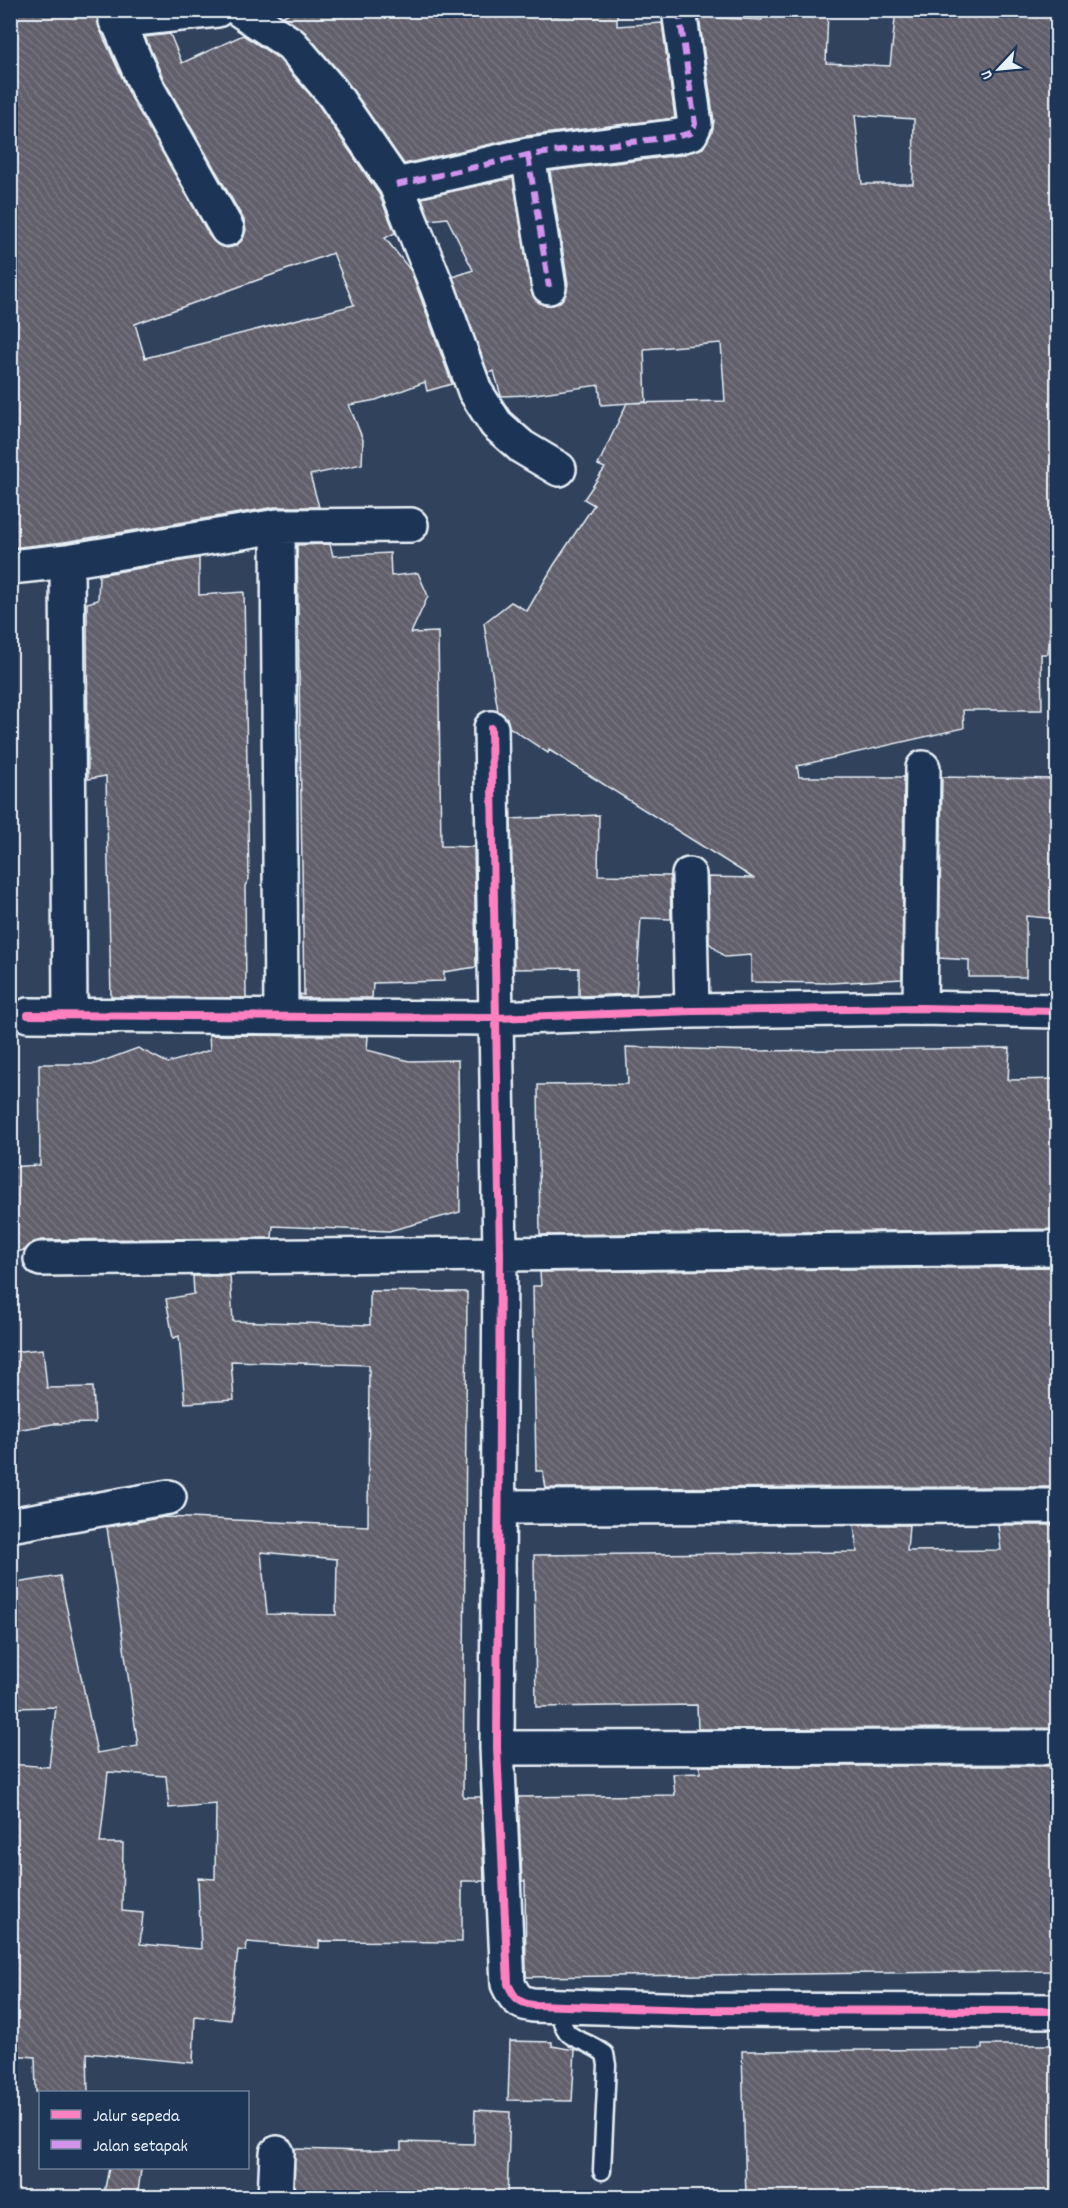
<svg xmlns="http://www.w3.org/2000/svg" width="1068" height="2208" viewBox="0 0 1068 2208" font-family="Dekko,sans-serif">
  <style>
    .building { fill: url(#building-back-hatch); stroke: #e8f1f8; stroke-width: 1.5; fill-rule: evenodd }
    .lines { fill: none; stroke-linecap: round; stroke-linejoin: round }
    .lane-casing { stroke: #e8f1f8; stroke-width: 21 }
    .street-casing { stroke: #e8f1f8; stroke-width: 38 }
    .lane { stroke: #1d3557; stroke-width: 16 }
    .street { stroke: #1d3557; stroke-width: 33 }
    .quiet { stroke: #d193ec; stroke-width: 6; stroke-dasharray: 12 6; stroke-linecap: butt }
    .cycleway-casing { stroke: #1d3557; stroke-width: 11 }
    .cycleway { stroke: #ff80c0; stroke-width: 8 }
  </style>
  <defs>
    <pattern id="building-back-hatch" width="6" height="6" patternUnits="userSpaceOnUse" patternTransform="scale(1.5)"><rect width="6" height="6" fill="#615f6b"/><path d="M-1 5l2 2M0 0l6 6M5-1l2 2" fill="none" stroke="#787681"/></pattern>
  </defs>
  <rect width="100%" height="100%" fill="#31425d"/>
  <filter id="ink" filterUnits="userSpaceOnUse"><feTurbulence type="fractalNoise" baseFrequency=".0167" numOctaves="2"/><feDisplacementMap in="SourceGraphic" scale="12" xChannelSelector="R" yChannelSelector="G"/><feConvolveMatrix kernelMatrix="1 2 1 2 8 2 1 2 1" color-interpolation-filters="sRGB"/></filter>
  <g filter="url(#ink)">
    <path class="building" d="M10 10H95L101 32 131 97 211 238 218 245 227 248 236 246 243 239 246 230 244 220 164 80 145 37 170 34 182 63 243 35 278 58 317 103 379 194 395 233 385 238 411 271 452 384 427 391 425 382 376 400 349 405 363 440 362 464 310 475 319 507H275L64 542 10 548V351H18L10 297ZM333 253 354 305 145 358 135 324Z
      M295 10H552L553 16 617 10V26L662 23 675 118 526 136 404 164 346 80 305 32 283 16Z
      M762 10H828L826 63 890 66 896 10H1058V603L1053 600 1048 654H1041L1042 710H963L964 728 797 766 799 777H904L902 979 831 983 751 982V955L725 957 709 943 708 877 753 878 549 750 548 753 509 727 507 718 498 711 484 623 511 602 527 611 554 565 594 505 584 499 605 468 598 465 627 403 725 401 721 343 644 349 646 402 601 405 599 385 528 395 501 396 494 371 488 373 453 277 473 270 447 218 430 220 422 198 513 178 531 291 535 299 543 305H553L560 302 566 294 568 284 550 171 681 155 703 148 712 132 714 121 699 17 762 20ZM855 115 914 119 913 184H862Z
      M330 544 333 556 390 553 391 576 418 573 428 596 411 633 438 632 441 846 474 847 476 967 444 972V981L373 983 372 998H300V994L304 995 297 545Z
      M199 558V595L244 592 249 879 245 886 246 998 111 997 106 776 88 779 87 603 98 600 99 575Z
      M942 777 1058 779V919L1026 916V977H969V960L939 958Z
      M599 815 598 875 670 876 671 919 641 918 636 994 579 996V968L514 969 511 819Z
      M209 1035 368 1036 367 1050 409 1061 458 1060 460 1212 389 1231 273 1226 272 1238 41 1240 32 1243 25 1250 10 1253V1167L40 1165 39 1064H95L138 1048 168 1063 210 1050Z
      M626 1047 755 1051 1010 1048 1008 1080 1058 1079V1229L540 1235 538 1085 628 1084Z
      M1058 1267V1487L546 1488 543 1471H536L533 1286H541L540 1272Z
      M193 1276H230L233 1321 370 1325V1291L467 1292 463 1797H481L484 1881H462V1942L319 1941V1948L247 1942 246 1951 238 1950 230 2020 195 2016 193 2063 87 2053 88 2092H36L35 2057 10 2055V1764L49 1767 56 1707 10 1708V1584L60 1576 97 1753 138 1746 107 1527 165 1517 368 1526 369 1365 231 1361 234 1400 185 1403 179 1336 173 1338 166 1299 194 1294ZM261 1552 337 1559 336 1615 267 1614ZM108 1772 166 1776 169 1808 216 1804 215 1879 198 1878 201 1949 140 1944 143 1913 122 1911 123 1843H100Z
      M43 1349 47 1388 93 1387 95 1423 52 1424 10 1431V1352Z
      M854 1525H909L907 1551 1001 1550 998 1525H1058V1728L698 1729 697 1705 536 1707 534 1555 857 1552Z
      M700 1766H1058V1971L526 1977 525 1881H522L518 1797 675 1795 673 1774 700 1773Z
      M510 2041 552 2042V2046L575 2050 572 2101 508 2100Z
      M982 2045H1058V2198H746L742 2051 982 2049Z
      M475 2110 510 2112 507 2198H294L295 2149 365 2151 401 2150V2142L474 2144Z
      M109 2168 141 2170 137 2198H103Z"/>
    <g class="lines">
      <defs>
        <path id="lane" d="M558 2005C564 2046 577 2033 605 2054L607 2065 602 2171"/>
        <path id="street" d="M113 10 147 88 227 229
          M240 10 291 44 332 92 396 185 438 289 475 391 496 424 522 447 559 469
          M116 21 217 10
          M528 155 549 287
          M396 185 528 155 679 136 691 133 695 124 679 10
          M278 526 281 1016
          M67 561 70 1015
          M10 567 67 561 278 526 411 525
          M491 728 500 1253 497 1748 508 1984C514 1997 518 2003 533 2005L695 2010 1058 2011
          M689 875 692 1011
          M920 1008 923 768
          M28 1015 494 1018 692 1011 920 1008 1058 1011
          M41 1259 1058 1248
          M499 1507 1058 1506
          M10 1525 169 1497
          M497 1748 1058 1747
          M275 2198 277 2153"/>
      </defs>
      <use href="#lane" class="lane-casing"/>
      <use href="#street" class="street-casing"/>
      <use href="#lane" class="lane"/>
      <use href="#street" class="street"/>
      <path class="quiet" d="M528 155 549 287
        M396 185 528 155 679 136 691 133 695 124 679 10"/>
      <defs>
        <path id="cycleway" d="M491 728 500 1253 497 1748 508 1984C514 1997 518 2003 533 2005L695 2010 1058 2011
          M28 1015 494 1018 692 1011 920 1008 1058 1011"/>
      </defs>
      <use href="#cycleway" class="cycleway-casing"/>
      <use href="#cycleway" class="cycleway"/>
    </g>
  </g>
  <rect width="1068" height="2208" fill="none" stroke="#1d3557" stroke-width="36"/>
  <rect x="18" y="18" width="1032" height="2172" fill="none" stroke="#e8f1f8" stroke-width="2" filter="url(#ink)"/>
  <rect x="39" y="2091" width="210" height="78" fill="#1d3557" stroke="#6e8097" stroke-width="1.5"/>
  <rect x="51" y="2110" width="30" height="9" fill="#ff80c0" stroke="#6e8097" stroke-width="1.5"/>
  <text x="93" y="2121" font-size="18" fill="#e8f1f8">Jalur sepeda</text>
  <rect x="51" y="2140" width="30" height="9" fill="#d193ec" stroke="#6e8097" stroke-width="1.5"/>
  <text x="93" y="2151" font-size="18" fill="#e8f1f8">Jalan setapak</text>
  <g transform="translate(999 69) rotate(244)" stroke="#1d3557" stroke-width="4.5" paint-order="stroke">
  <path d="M0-4.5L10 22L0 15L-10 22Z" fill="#e8f1f8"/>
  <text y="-9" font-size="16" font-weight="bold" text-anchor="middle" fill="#e8f1f8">U</text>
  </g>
</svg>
